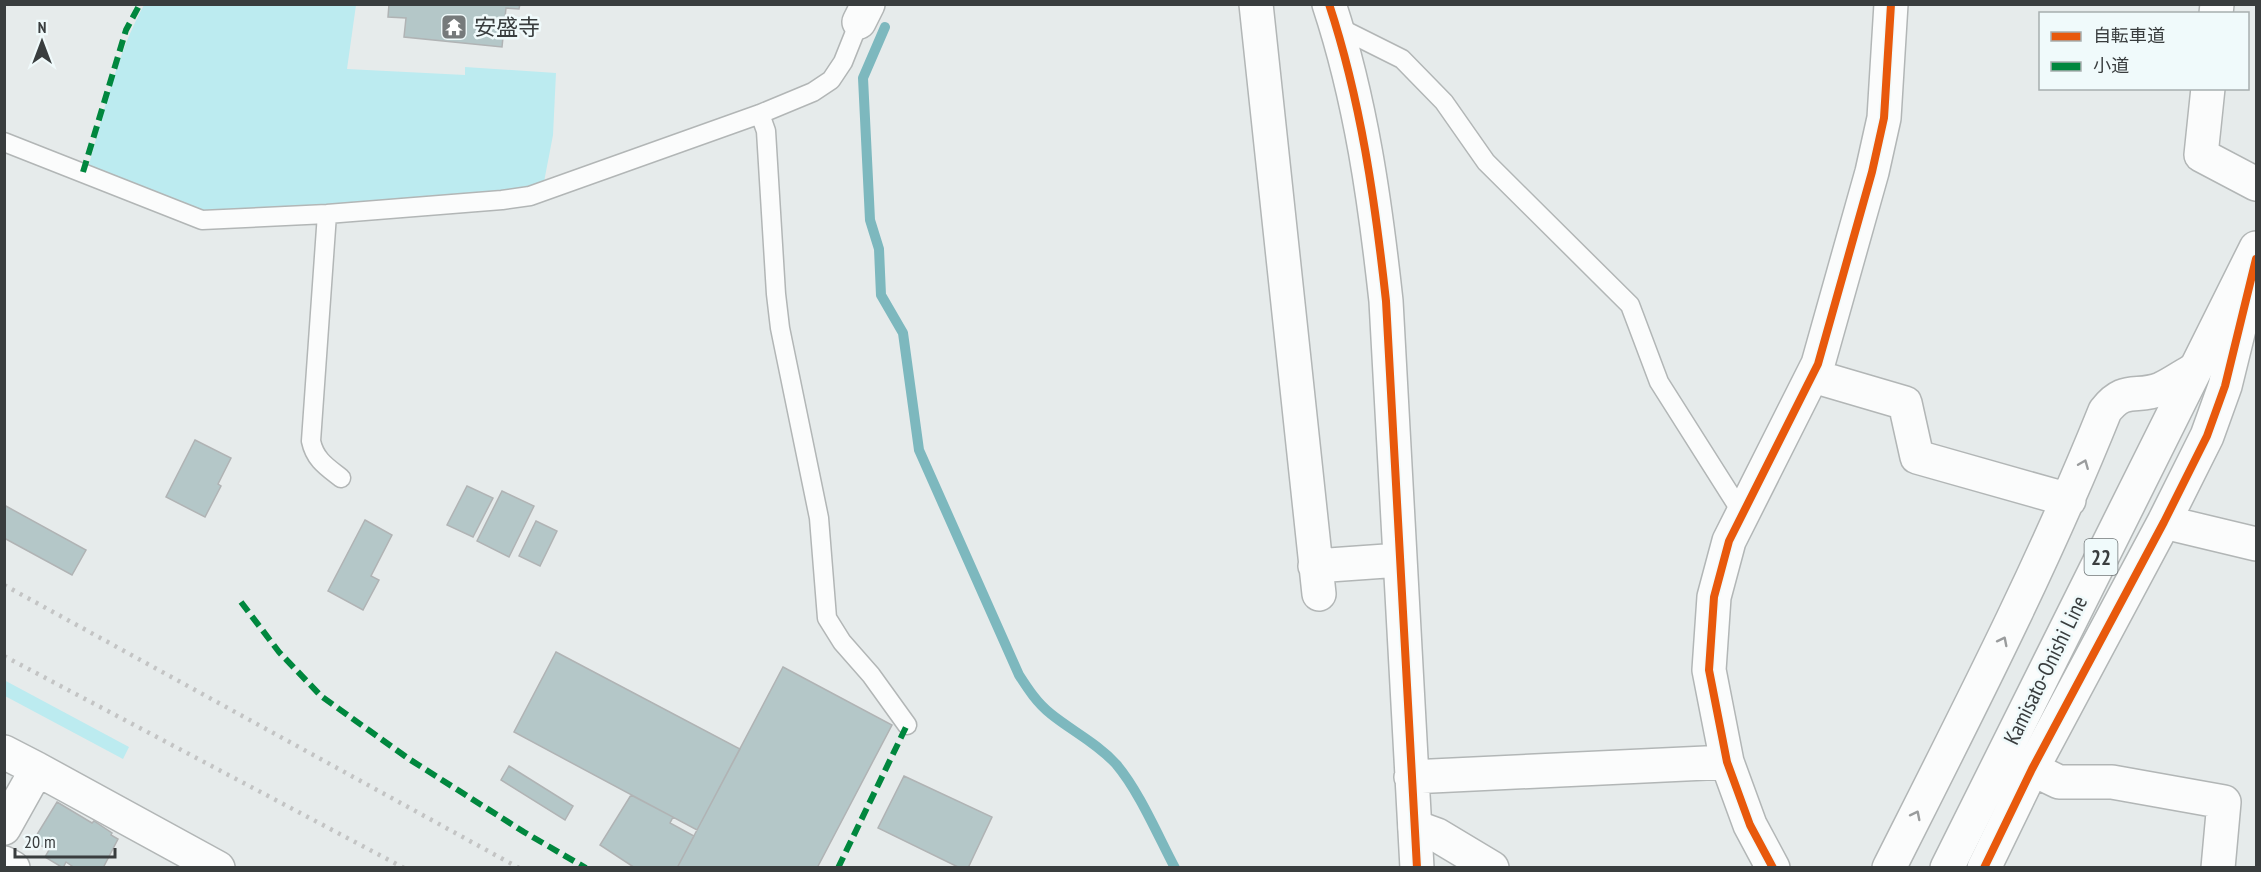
<svg xmlns="http://www.w3.org/2000/svg" width="2261" height="872" viewBox="0 0 2261 872" font-family="'PT Sans Narrow','Noto Sans JP',sans-serif">
  <style>
    .green { fill: #bcebf0 }
    .lines { fill: none; stroke-linecap: round; stroke-linejoin: round }
    .stream { stroke: #7db8be; stroke-width: 10 }
    .building { fill: #b4c7c8; stroke: #b0b3b4; stroke-width: 1.5 }
    .service-casing { stroke: #b2b6b6; stroke-width: 21 }
    .minor-casing { stroke: #b2b6b6; stroke-width: 36 }
    .tertiary-casing { stroke: #b2b6b6; stroke-width: 36 }
    .primary-casing { stroke: #b2b6b6; stroke-width: 36 }
    .service { stroke: #fbfcfc; stroke-width: 18 }
    .minor { stroke: #fbfcfc; stroke-width: 33 }
    .tertiary { stroke: #fbfcfc; stroke-width: 33 }
    .primary { stroke: #fbfcfc; stroke-width: 33 }
    .rail { stroke: #c3c4c4; stroke-width: 4.5; stroke-dasharray: 3 6; stroke-linecap: butt }
    .quiet { stroke: #00873e; stroke-width: 6; stroke-dasharray: 12 6; stroke-linecap: butt }
    .cycleway-casing { stroke: #f0fafb; stroke-width: 11 }
    .cycleway { stroke: #e8590c; stroke-width: 8 }
    .oneway { stroke: #9a9c9d }
    .labels { text-anchor: middle; dominant-baseline: central; stroke-width: 5; stroke-linejoin: round; paint-order: stroke }
    .shield { fill: #f0fafb; stroke: #707677; stroke-width: 1.5 }
    .shield-label { font-size: 21px; font-weight: bold; fill: #393d3e }
    .poi-label { font-size: 22px; fill: #393d3e; stroke: #f0fafb; text-anchor: start }
    .street-label { font-size: 22px; fill: #393d3e; stroke: #f0fafb }
  </style>
  <rect width="100%" height="100%" fill="#e6ebeb"/>
  <path class="green" d="M144 5H356L347 69 465 75V67L556 73 553 135 544 182 515 191 213 212 200 209 89 165C104 111 117 54 144 5Z
    M4 680 129 747 123 759 5 696Z"/>
  <g class="lines">
    <path class="stream" d="M885 27 863 78 870 220 879 249 881 295 903 333 919 450 1019 675C1028 689 1037 703 1051 714 1072 731 1097 743 1116 764 1139 791 1158 836 1175 868"/>
  </g>
  <path class="building" d="M389 4H520L519 9 506 8 502 47 404 37 406 18 388 17Z
    M195 440 231 458 218 484 221 486 205 517 166 497Z
    M467 486 493 498 473 537 447 525Z
    M502 491 534 506 509 557 477 541Z
    M4 505 86 550 72 575 4 538Z
    M365 520 392 535 371 576 379 580 363 610 328 591Z
    M536 521 557 531 540 566 519 556Z
    M556 652 740 749 697 830 514 732Z
    M783 667 892 725 817 868H677Z
    M509 766 573 806 565 820 501 780Z
    M904 776 992 817 968 868H960L878 828Z
    M631 795 673 817 670 823 694 836 677 868H635L600 845Z
    M57 802 92 823 94 821 112 833 111 835 118 839 103 868H75L66 862 63 868 45 857 49 850 33 841Z"/>
  <g class="lines">
    <defs>
      <path id="service" d="M1336 26 1402 59 1444 102 1486 162 1630 305 1659 382 1742 513
        M760 114 766 131 776 294 780 328 819 518 827 618 842 642 871 675 907 725
        M4 142 202 220 327 214 502 200 530 196 558 186 760 114 813 92 831 80 843 62 859 22
        M327 214 311 441C315 460 327 467 341 478"/>
      <path id="minor" d="M1256 4 1319 594
        M1329 4C1361 101 1375 201 1386 301L1417 868
        M2216 14 2217 4
        M859 22 868 4
        M2208 88 2201 155 2256 184
        M1813 376 1905 403 1917 457 2069 500
        M2164 522 2256 544
        M1315 566 1400 560
        M4 752 37 769
        M2032 769 2059 782H2112L2224 802 2218 868
        M1411 777 1727 762
        M4 828 37 769 218 868
        M4 863 13 868
        M1773 868 1750 825 1727 762 1709 670 1714 597 1729 541 1818 364 1872 172 1884 118 1891 4
        M1889 868C1965 717 2042 568 2105 411 2125 385 2136 399 2161 389 2172 384 2183 376 2194 370
        M1984 868 2032 769 2164 522 2207 436 2225 386 2255 264"/>
      <path id="tertiary" d="M1415 827 1437 835 1492 868"/>
      <path id="primary" d="M1947 868 2256 248"/>
    </defs>
    <use href="#service" class="service-casing"/>
    <use href="#minor" class="minor-casing"/>
    <use href="#tertiary" class="tertiary-casing"/>
    <use href="#primary" class="primary-casing"/>
    <use href="#service" class="service"/>
    <use href="#minor" class="minor"/>
    <use href="#tertiary" class="tertiary"/>
    <use href="#primary" class="primary"/>
    <path class="rail" d="M4 585 519 868
      M4 656 404 868"/>
    <path class="quiet" d="M83 172 126 30 140 4
      M241 602 279 652 321 696 409 759 524 832 586 868
      M838 868 907 725"/>
    <defs>
      <path id="cycleway" d="M1329 4C1361 101 1375 201 1386 301L1417 868
        M1773 868 1750 825 1727 762 1709 670 1714 597 1729 541 1818 364 1872 172 1884 118 1891 4
        M1984 868 2032 769 2164 522 2207 436 2225 386 2256 259"/>
    </defs>
    <use href="#cycleway" class="cycleway-casing"/>
    <use href="#cycleway" class="cycleway"/>
  </g>
  <defs><path id="oneway-chevron" d="M-2-3.5L2.5 0L-2 3.5" fill="none" stroke-width="1.6" stroke-linecap="round" stroke-linejoin="round" transform="scale(1.5)"/></defs>
  <g class="oneway">
    <use href="#oneway-chevron" transform="translate(2084 464) rotate(-68)"/>
    <use href="#oneway-chevron" transform="translate(2003 641) rotate(-63)"/>
    <use href="#oneway-chevron" transform="translate(1916 815) rotate(-63)"/>
  </g>
  <defs>
    <symbol id="temple-square" viewBox="-11 -11 22 22"><rect x="-9" y="-9" width="18" height="18" rx="4" fill="#767a7b" stroke="#f0fafb"/><path d="M0-6L5-2H3V0L6.5 2.5H4V6H1.5V3h-3V6H-4V2.5H-6.5L-3 0V-2H-5Z" fill="#fff"/></symbol>
  </defs>
  <g fill-rule="evenodd">
    <use href="#temple-square" x="439" y="12" width="30" height="30"/>
  </g>
  <g class="labels">
    <rect class="shield" x="2084.5" y="539" width="33" height="36" rx="4.5"/>
    <g class="shield-label">
      <text x="2101" y="557">22</text>
    </g>
    <g class="poi-label">
      <text x="474" y="27">安盛寺</text>
    </g>
    <g class="street-label">
      <text transform="translate(2045 670) rotate(-64)">Kamisato-Onishi Line</text>
    </g>
  </g>
  <rect width="2261" height="872" fill="none" stroke="#393d3e" stroke-width="12"/>
  <rect x="2039" y="12" width="210" height="78" fill="#f0fafb" stroke="#a7aeaf" stroke-width="1.5"/>
  <rect x="2051" y="32" width="30" height="9" fill="#e8590c" stroke="#a7aeaf" stroke-width="1.5"/>
  <text x="2093" y="42" font-size="18" fill="#393d3e">自転車道</text>
  <rect x="2051" y="62" width="30" height="9" fill="#00873e" stroke="#a7aeaf" stroke-width="1.5"/>
  <text x="2093" y="72" font-size="18" fill="#393d3e">小道</text>
  <g transform="translate(42 42)" stroke="#f0fafb" stroke-width="4.5" paint-order="stroke">
  <path d="M0-4.5L10 22L0 15L-10 22Z" fill="#393d3e"/>
  <text y="-9" font-size="16" font-weight="bold" text-anchor="middle" fill="#393d3e">N</text>
  </g>
  <path d="M15 848v9h100v-9" fill="none" stroke="#393d3e" stroke-width="3"/>
  <text x="24" y="848" font-size="18" fill="#393d3e" stroke="#f0fafb" stroke-width="4.5" paint-order="stroke">20 m</text>
</svg>
